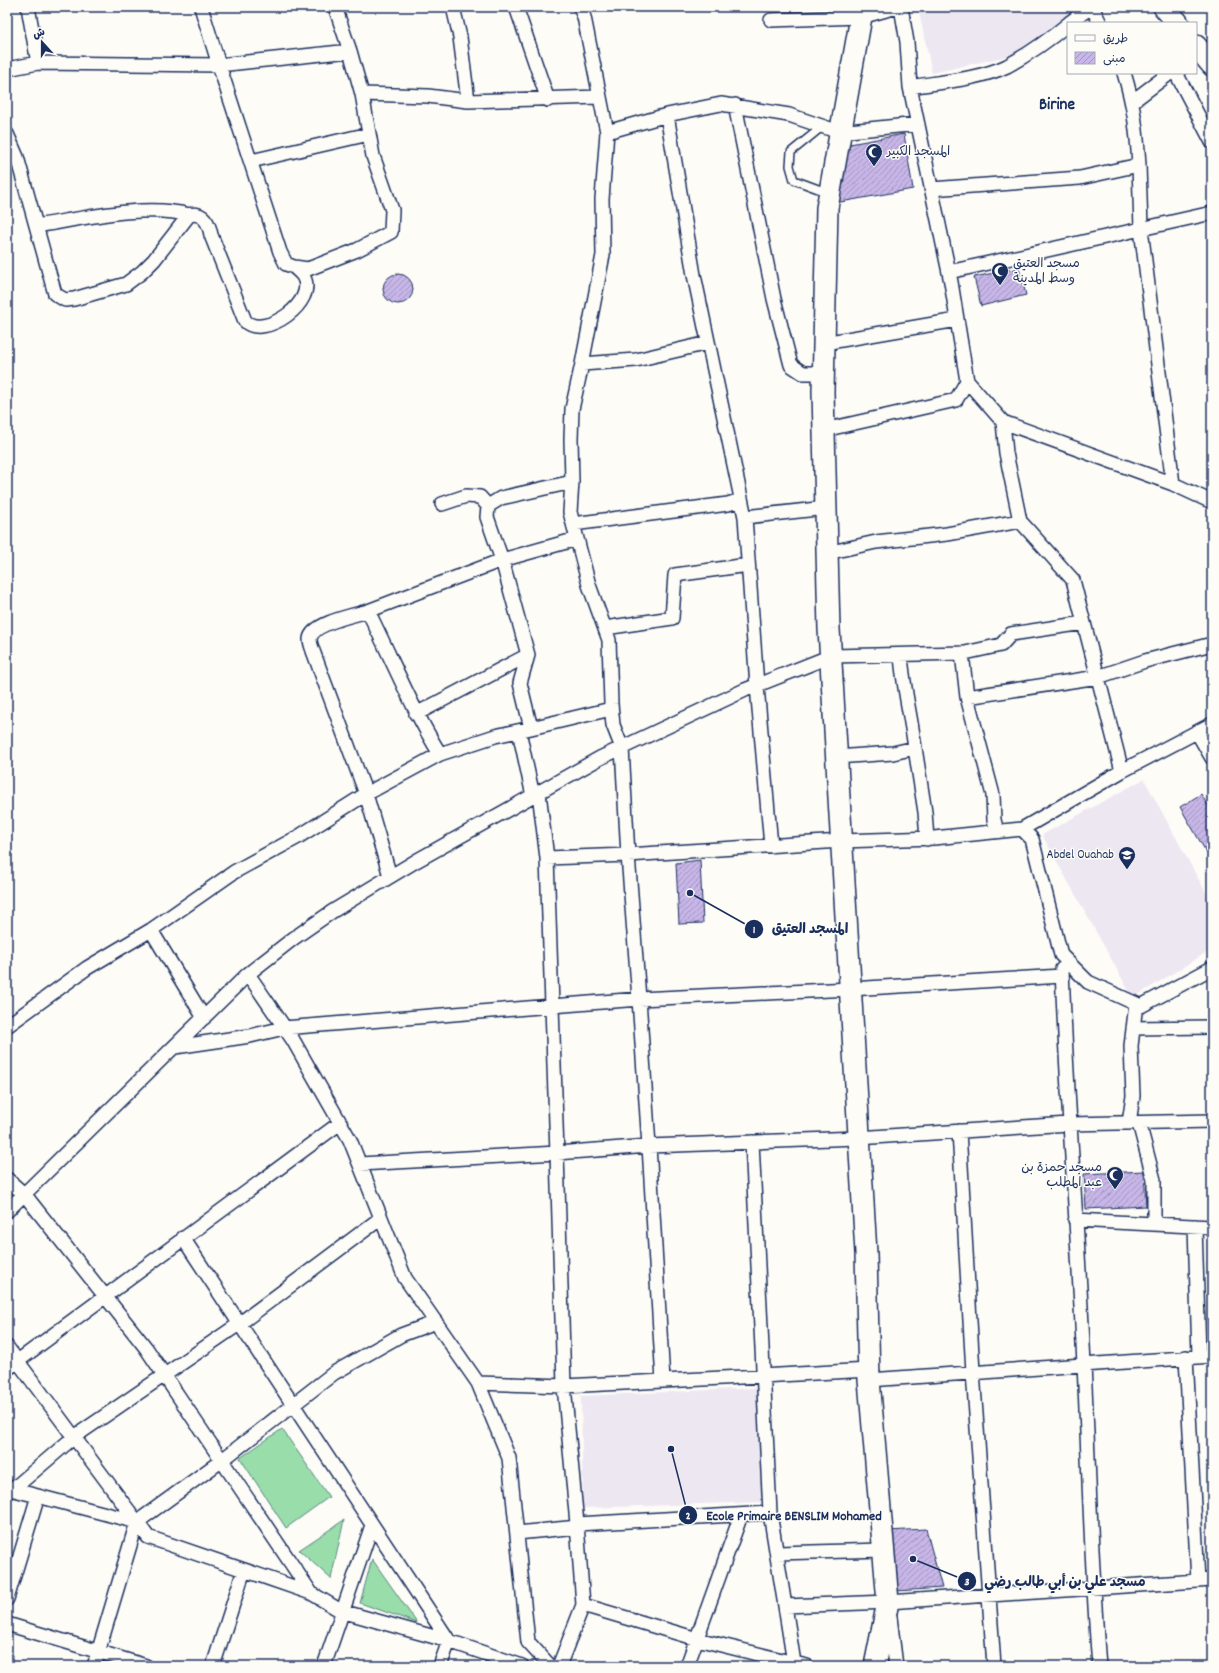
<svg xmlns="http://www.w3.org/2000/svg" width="1219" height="1673" viewBox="0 0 1219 1673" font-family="Dekko,'Playpen Sans Arabic',sans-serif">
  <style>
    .built { fill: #ede7f2 }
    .garden { fill: #9da; stroke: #5a8684 }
    .building { fill: url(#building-hatch); stroke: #1b2f5e }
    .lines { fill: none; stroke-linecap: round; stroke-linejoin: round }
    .service-casing { stroke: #1b2f5e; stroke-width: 10 }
    .minor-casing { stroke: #1b2f5e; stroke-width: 16 }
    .primary-casing { stroke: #1b2f5e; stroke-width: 24 }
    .service { stroke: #fdfcf7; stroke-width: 7 }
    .minor { stroke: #fdfcf7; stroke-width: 13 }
    .primary { stroke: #fdfcf7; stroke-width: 21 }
    .labels { text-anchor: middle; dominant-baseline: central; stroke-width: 3; stroke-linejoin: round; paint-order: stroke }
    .poi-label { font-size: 13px; fill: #1b2f5e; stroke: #fdfcf7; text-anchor: start }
    .district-label { font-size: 17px; font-weight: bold; fill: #1b2f5e; stroke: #fdfcf7 }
    .leader { fill: none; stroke: #1b2f5e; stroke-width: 1.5 }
    .callout-dot { fill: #1b2f5e; stroke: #fdfcf7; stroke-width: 1.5 }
    .mark-label { font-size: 12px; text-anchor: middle; font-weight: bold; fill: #fff }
    .callout-label { font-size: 14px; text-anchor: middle; font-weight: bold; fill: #1b2f5e; stroke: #fdfcf7; stroke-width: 3; stroke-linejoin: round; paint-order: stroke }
  </style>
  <defs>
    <pattern id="building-hatch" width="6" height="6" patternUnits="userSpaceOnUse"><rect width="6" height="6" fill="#c7b6e7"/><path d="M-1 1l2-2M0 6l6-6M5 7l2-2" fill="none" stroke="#a194be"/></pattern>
  </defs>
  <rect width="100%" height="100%" fill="#fdfcf7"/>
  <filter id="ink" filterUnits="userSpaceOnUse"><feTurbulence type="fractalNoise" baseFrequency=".025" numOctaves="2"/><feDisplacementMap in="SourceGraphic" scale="8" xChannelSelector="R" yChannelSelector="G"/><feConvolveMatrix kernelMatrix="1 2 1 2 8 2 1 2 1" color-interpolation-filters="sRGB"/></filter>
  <g filter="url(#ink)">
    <path class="built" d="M943 7H1068L1070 16 1012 55 932 73 919 12Z
      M1144 779 1212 904V949L1133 998 1042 835Z
      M756 1388 762 1502 583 1508 581 1396Z"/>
    <path class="garden" d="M282 1429 329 1497 286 1528 240 1458Z
      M344 1520 331 1579 299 1550Z
      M372 1559 417 1623 360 1603Z"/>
    <path class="building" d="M904 134 913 189 835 203 839 146Z
      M1019 268 1026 295 981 306 974 277Z
      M383 289a15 15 0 1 1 30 0a15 15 0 1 1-30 0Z
      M1201 794 1212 812V862L1180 807Z
      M700 860 703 923 679 924 676 863Z
      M1144 1171 1146 1206 1086 1209 1084 1174Z
      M926 1529 942 1588 896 1591 887 1531Z"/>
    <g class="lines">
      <defs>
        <path id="service" d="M823 126 791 152 790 166 794 180 829 193"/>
        <path id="minor" d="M28 7 38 63 219 65 280 252 286 264 294 267 308 269 357 250 391 232 392 210 373 156 362 94
          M201 7 219 65 350 51 362 94 428 96 468 101 600 97 584 17 580 7
          M335 7 350 51
          M453 7 460 37 468 101
          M516 7 548 100
          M901 7 907 42 910 87 951 282 967 381 1003 422 1173 484 1212 502
          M1092 7 1100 23
          M771 20 861 17 897 7
          M1069 23 1091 7
          M7 69 38 63
          M1124 73C1134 105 1137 132 1139 165
          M1176 73 1212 142
          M910 87C940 82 980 79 1007 66 1029 54 1049 40 1068 24
          M600 97 607 132 667 115
          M1133 101 1170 73
          M735 105 774 299 791 365 803 373H823
          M607 132 602 199 603 255 582 364 636 360 708 343
          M7 134 17 157 55 294 65 300 74 299 126 284 142 272 154 260 189 215C203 211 209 223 211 235L245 321C263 340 319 302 303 276 301 273 297 270 294 267
          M251 161 369 134
          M931 189 1080 178 1139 165 1141 229 1173 484
          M36 226C80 219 147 203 189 215
          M949 272 1212 213
          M824 343 957 320
          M824 430 956 400 967 381
          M442 504 466 496 480 497 488 506
          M745 517 694 275 667 115 721 104 789 115 839 132 918 124
          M1020 521 1073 580 1122 771
          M573 524 728 504 741 500
          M577 539 502 560 528 655 520 683 531 728 611 709
          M827 553 876 542 947 534 1020 521 1006 453 1003 422
          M605 628 672 618 675 575 748 565
          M962 653 967 697 1098 677 1145 661 1212 644
          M901 655C903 686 911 717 915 748
          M967 697 993 795 994 820 997 831
          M416 714 528 655
          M531 728 495 736 440 754C412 709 392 659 368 611L502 560 487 517 488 506 501 498 572 482
          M519 731 533 796
          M1197 732 1212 758
          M836 757 893 753 915 748 925 812 927 839
          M539 793 547 858 628 855 622 748 613 725 611 704 609 640 589 585 570 512 572 482 571 439 572 409 582 364
          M1022 829 1122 771 1212 724
          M771 846 757 686 745 517 826 508
          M390 876 366 794 440 754
          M1062 969C1067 1101 1078 1233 1084 1365 1089 1465 1091 1566 1099 1666
          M248 974 293 1040 350 1140 405 1278 478 1383 509 1458 528 1642 550 1666
          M1062 976 850 989 639 999 628 855 841 841 934 838 1022 829 1032 839 1061 955 1088 982 1141 1006 1212 968
          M204 1018 151 930 234 872 298 837 366 794 313 651C312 648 310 643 310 639 312 623 355 615 368 611
          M7 1026 87 968 151 930
          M1133 1028 1212 1027
          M175 1047 250 1036 284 1028 552 1006 557 1153 649 1146 639 999 552 1006 547 858
          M1129 1123 1133 1096 1131 1046 1136 1004
          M1139 1123 1154 1180V1224
          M959 1131 973 1372 994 1666
          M752 1142 770 1513 577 1524 564 1386C666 1381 767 1376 869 1370
          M360 1164 557 1153 564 1386 478 1383
          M7 1179 25 1195 146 1348 311 1593
          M7 1211 248 974 294 938 333 911 416 861 600 758 745 690 831 656 965 653 1001 645 1011 634 1084 623
          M1075 1220 1212 1227
          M1195 1226 1199 1356
          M183 1238 449 1641 440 1666
          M7 1347 137 1522
          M1186 1357 1198 1581
          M7 1369 340 1123
          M869 1380 1212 1356
          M663 1381 649 1146 858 1138 1069 1124 1212 1121
          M7 1488 137 1522 148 1537 311 1593 341 1611 449 1641 522 1666
          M12 1490 74 1437 239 1324 381 1218
          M770 1513 785 1606 888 1602 1212 1580
          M517 1533 578 1527
          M777 1553 883 1550
          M7 1599 38 1496
          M583 1605 697 1639 794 1663
          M785 1606 794 1663 807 1666
          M890 1617 896 1666
          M7 1624 146 1666
          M94 1666 137 1522 221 1461 334 1373 401 1335 436 1322
          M213 1666 244 1570
          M324 1666 372 1525
          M559 1666 583 1605 577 1524
          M687 1666 741 1515"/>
        <path id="primary" d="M861 7V17L827 208 823 392 829 629 866 1253 869 1380 888 1602 875 1666
          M1164 7 1178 23
          M1196 46 1212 65"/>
      </defs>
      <use href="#service" class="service-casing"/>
      <use href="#minor" class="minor-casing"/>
      <use href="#primary" class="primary-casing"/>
      <use href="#service" class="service"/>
      <use href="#minor" class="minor"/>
      <use href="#primary" class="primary"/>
    </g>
  </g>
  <defs>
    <symbol id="mosque-pin" viewBox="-11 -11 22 30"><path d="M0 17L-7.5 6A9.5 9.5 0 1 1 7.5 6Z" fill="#1b2f5e" stroke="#fdfcf7"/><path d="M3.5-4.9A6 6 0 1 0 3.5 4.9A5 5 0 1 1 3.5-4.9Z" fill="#fff"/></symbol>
    <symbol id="school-pin" viewBox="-11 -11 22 30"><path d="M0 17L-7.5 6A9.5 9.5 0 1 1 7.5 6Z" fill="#1b2f5e" stroke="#fdfcf7"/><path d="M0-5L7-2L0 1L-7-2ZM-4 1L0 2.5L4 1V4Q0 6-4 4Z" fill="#fff"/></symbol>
  </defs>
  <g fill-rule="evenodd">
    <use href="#mosque-pin" x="864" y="142" width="20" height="27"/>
    <use href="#mosque-pin" x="990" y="261" width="20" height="27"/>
    <use href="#school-pin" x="1117" y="845" width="20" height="27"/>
    <use href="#mosque-pin" x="1105" y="1165" width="20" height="27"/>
  </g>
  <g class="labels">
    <g class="poi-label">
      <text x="887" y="152">المسجد الكبير</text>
      <text x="1013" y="264">مسجد العتيق<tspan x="1013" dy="15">وسط المدينة</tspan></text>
      <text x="1114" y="855" text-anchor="end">Abdel Ouahab</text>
      <text x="1102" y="1168" text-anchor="end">مسجد حمزة بن<tspan x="1102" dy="15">عبد المطلب</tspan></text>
    </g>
    <g class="district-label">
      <text x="1057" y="106">Birine</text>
    </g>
  </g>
  <path class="leader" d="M690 893L754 929M671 1449L688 1515M913 1559L967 1581"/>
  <g class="callout-dot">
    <circle cx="690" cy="893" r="4"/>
    <circle cx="671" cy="1449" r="4"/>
    <circle cx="913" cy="1559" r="4"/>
    <circle cx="754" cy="929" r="10"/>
    <circle cx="688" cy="1515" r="10"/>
    <circle cx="967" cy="1581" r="10"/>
  </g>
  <g class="mark-label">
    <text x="754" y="933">1</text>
    <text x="688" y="1519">2</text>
    <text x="967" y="1585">3</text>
  </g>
  <g class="callout-label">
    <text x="810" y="933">المسجد العتيق</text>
    <text x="794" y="1520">Ecole Primaire BENSLIM Mohamed</text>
    <text x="1065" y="1586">مسجد علي بن أبي طالب رضي</text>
  </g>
  <rect width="1219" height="1673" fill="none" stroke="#fdfcf7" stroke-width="24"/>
  <rect x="12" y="12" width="1195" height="1649" fill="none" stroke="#1b2f5e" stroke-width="1.5" filter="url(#ink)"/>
  <rect x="1067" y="22" width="130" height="52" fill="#fdfcf7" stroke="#a3aaba"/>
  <rect x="1075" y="35" width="20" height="6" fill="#fdfcf7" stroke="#a3aaba"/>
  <text x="1103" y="42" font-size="12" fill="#1b2f5e">طريق</text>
  <rect x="1075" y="52" width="20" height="12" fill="url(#building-hatch)" stroke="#a3aaba"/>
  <text x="1103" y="62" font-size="12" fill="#1b2f5e">مبنى</text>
  <g transform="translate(42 42) rotate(339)" stroke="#fdfcf7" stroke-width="3" paint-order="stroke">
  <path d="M0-3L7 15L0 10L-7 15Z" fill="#1b2f5e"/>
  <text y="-6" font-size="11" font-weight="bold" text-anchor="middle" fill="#1b2f5e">ش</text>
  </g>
</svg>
